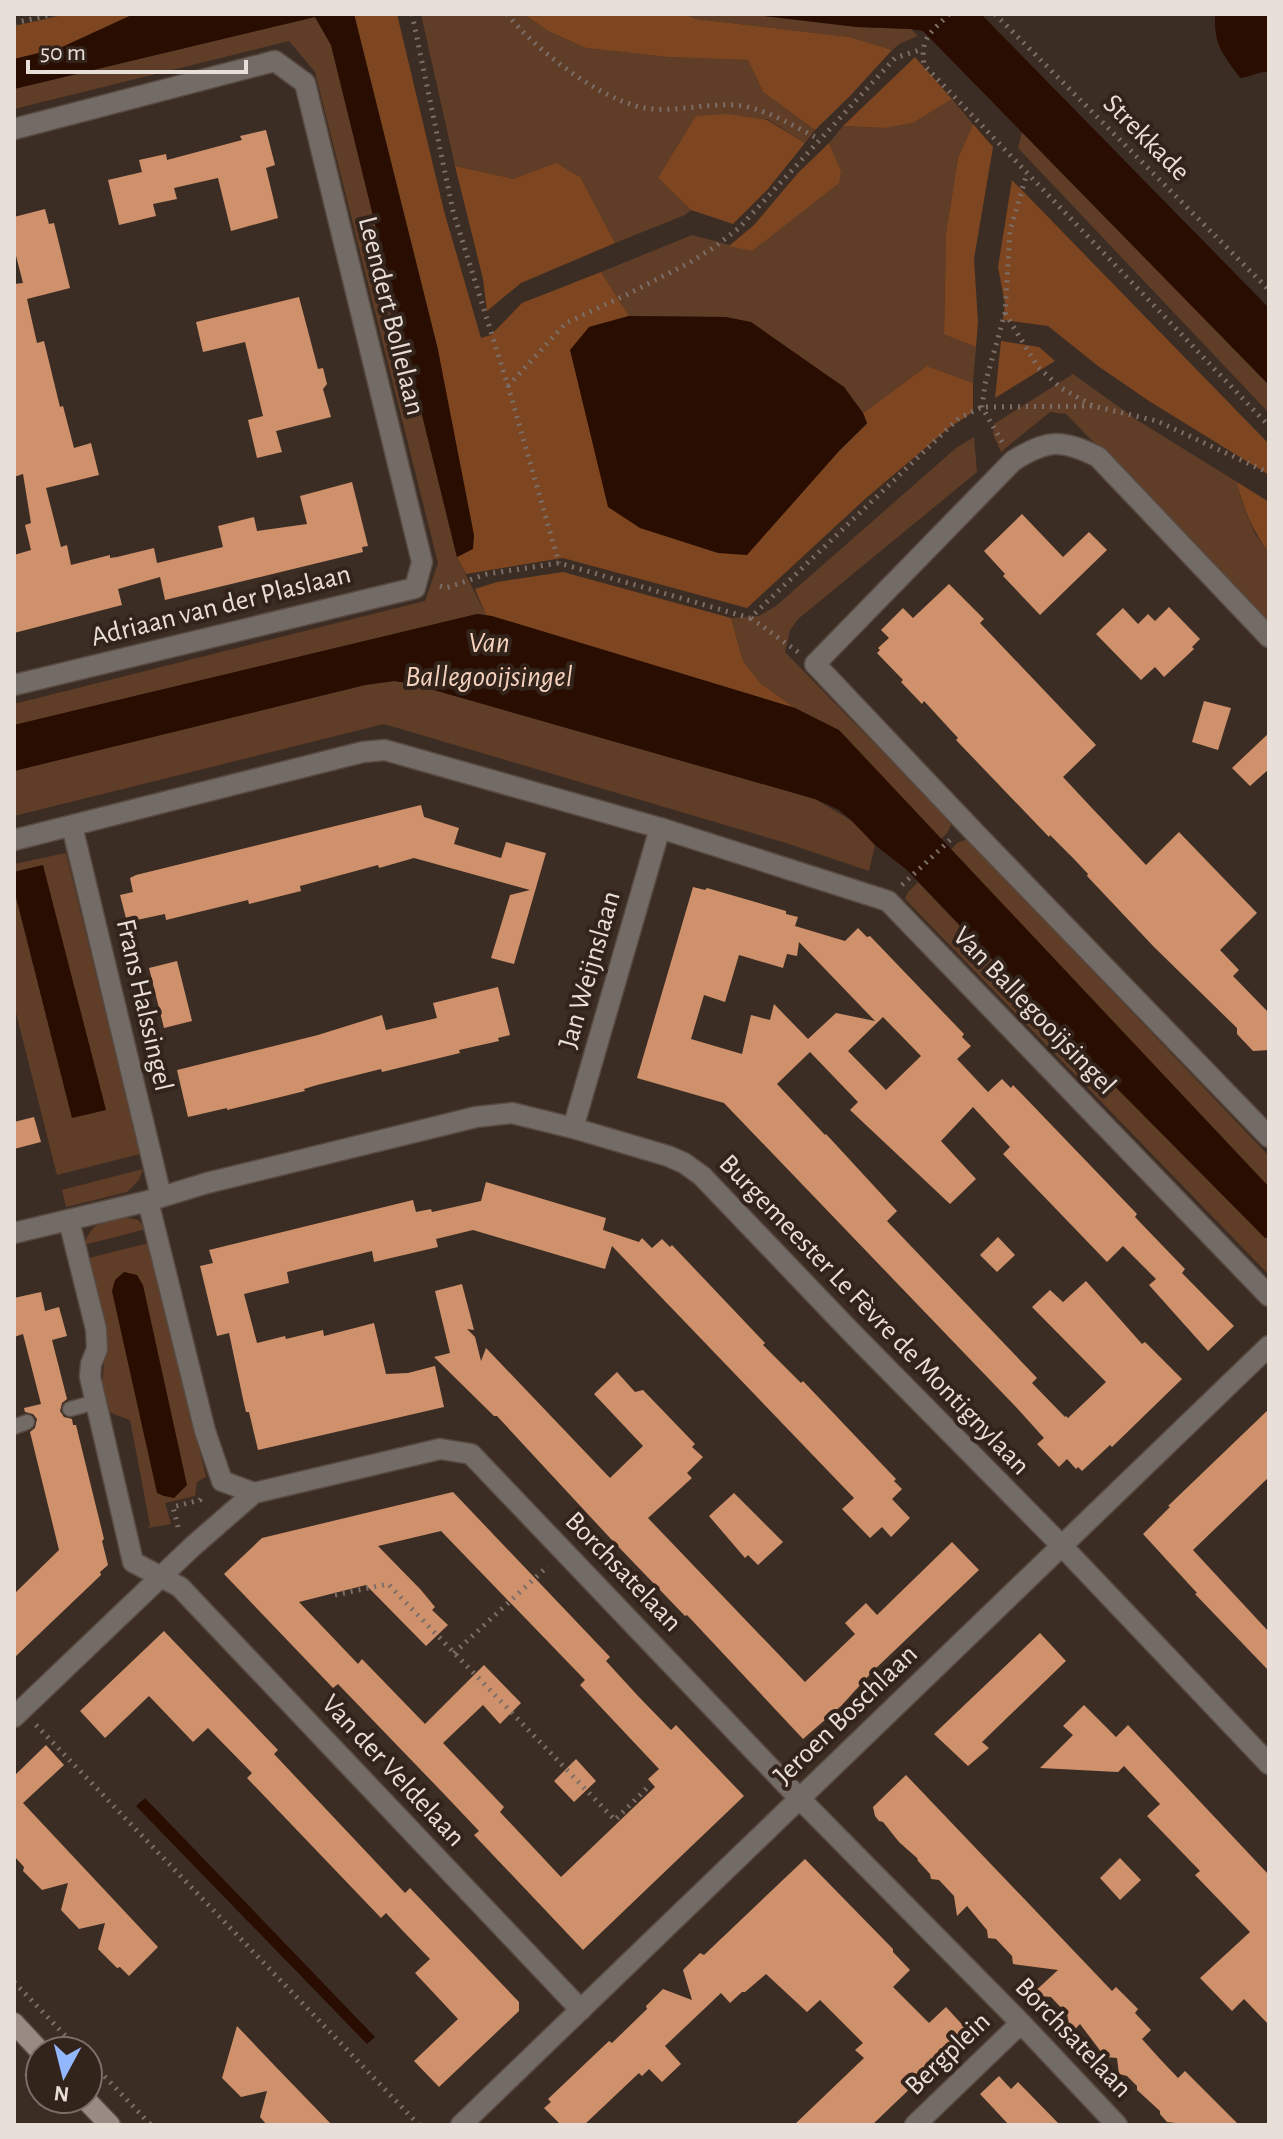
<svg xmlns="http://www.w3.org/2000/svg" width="1283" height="2139" viewBox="0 0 1283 2139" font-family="'Alegreya Sans',sans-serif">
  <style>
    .green { fill: #603d27 }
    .forest { fill: #7d4620 }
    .water { fill: #290d00 }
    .building { fill: #cf916b; fill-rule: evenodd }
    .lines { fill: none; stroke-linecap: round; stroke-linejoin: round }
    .lane-casing { stroke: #584941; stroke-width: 17 }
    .street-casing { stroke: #584941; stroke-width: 23 }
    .secondary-casing { stroke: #584941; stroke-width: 23 }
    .path { stroke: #7c6e66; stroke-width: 5; stroke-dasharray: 2 6; stroke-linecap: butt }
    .lane { stroke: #736b66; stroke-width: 14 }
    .street { stroke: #736b66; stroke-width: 20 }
    .secondary { stroke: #978b84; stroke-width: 20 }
    .labels { text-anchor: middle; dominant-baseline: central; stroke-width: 8; stroke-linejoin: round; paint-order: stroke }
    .street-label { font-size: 28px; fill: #e9dfd9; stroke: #32231b }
    .water-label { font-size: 30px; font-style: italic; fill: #f5d2bd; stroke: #32231b }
  </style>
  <rect width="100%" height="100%" fill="#3c2d24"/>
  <path class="green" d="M421 14H524L548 31 586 48 668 57 748 60 763 92 815 130 805 143 767 119 658 178 691 210 685 215 615 243 581 178 514 179 455 166Z
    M684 14H747L856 27 911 29 918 36 901 43 892 50 850 37 696 19Z
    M315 17 331 45 457 557 486 615 477 614 14 725V704L425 601 438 563 315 72 289 41 14 109V89Z
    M952 99 973 124 958 158 946 233 944 333 976 347 973 383 927 366 863 413 844 387 726 317 629 316 601 272 692 235 752 251 841 171 829 143 843 126 885 128 913 123Z
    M1022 132 1269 385V413L1018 148Z
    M1073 374 1137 420 1237 482 1242 503 1255 534 1269 553V622L1066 414 1050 412 1001 452 993 434 994 424Z
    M974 437 977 472 798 619 790 630 785 652 952 823 947 833 940 840 839 731 795 708 761 684 743 661 731 618 759 616 776 606 956 448Z
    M395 681 413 684 815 799 852 821 875 845 869 871 786 843 384 724 14 816V771L365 685Z
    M967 839 1269 1156V1187L951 850 957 843Z
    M66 853 140 1154 57 1175 14 1005V889L72 1118 43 865 14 872V864Z
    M918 882 1069 1040 1265 1237H1269V1275L905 899 908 892Z
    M143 1169 139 1180 127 1192 66 1207 62 1190Z
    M124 1217 138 1220 146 1229 84 1245C93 1220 102 1223 124 1217Z
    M149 1243 206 1477 197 1482 195 1496 165 1503 171 1524 147 1528 150 1525 130 1420 106 1411 101 1397 106 1342 85 1259Z"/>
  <path class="forest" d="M67 14H134L60 48 14 59V26Z
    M354 14H397L444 211 481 338 491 335 522 303 601 272 629 316 589 327 840 450 867 424 863 413 927 366 973 383V412L950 427 865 499 747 608 563 558 466 574 457 557 472 549 438 350Z
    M524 14H684L696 19 850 37 892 50 851 95 815 130 763 92 748 60 668 57 586 48 548 31Z
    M915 57 952 99 913 123 885 128 843 126Z
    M727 114 767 120 805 143 767 190 733 224 691 210 658 178 696 116Z
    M973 124 993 147 974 259 978 322 976 347 944 334 946 233 958 158Z
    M829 143 841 171 839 183 752 251 729 246 754 225 798 173Z
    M556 163 581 178 615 243 521 283 487 311 483 279 455 166 514 179Z
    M1012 180 1269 444V475L1149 401 1098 366 1048 326 1003 320 1005 304 998 267Z
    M1001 341 1039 347 1055 361 995 398Z
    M1237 482 1269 502V553C1253 531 1243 509 1237 482Z
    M563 572 731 618 743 661 761 684 795 708 486 615 475 589 497 582Z"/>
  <path class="water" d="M134 14H354L438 350 474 535 473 549 457 557 331 45 315 17 14 89V59L60 48Z
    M747 14H981L1269 308V385L923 31 911 29 857 27Z
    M1215 14H1269V72C1258 71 1251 77 1240 78 1222 52 1214 47 1215 14Z
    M629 316 726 317 751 322 844 387 863 413 867 423 840 450 747 555 718 553 640 528 608 507 570 350 589 327Z
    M477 614 492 616 795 708 839 730 1269 1187V1237L1265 1238 1069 1040 907 870 875 845 852 821 839 810 815 799 413 684 394 681 365 685 14 771V725Z
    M43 865 106 1110 72 1118 14 889V872Z
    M124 1272 137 1275 143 1285 187 1485 174 1498 164 1496 157 1493 112 1291 115 1280Z
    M145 1798 375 2037 367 2044 136 1806Z"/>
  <path class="building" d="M266 130 275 165 266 168 278 218 231 231 218 178 174 188 177 199 153 204 156 216 119 225 108 180 142 172 139 160 166 154 167 160 242 140 240 136Z
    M45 209 49 224 54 223 70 288 27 299 37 343 44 341 60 407 63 406 74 448 91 443 99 475 46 488 61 547 67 545 71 565 110 555V558L117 557 154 548 157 563 223 547 218 526 254 517 257 531 307 524 300 496 352 482 368 546 362 547 363 552 165 600 160 577 118 589 122 605 14 633V555L31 550 25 525 31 523 23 474 14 477V284L23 283 14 248V217Z
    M299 297 318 369 323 368 327 384 323 389 331 417 276 431 282 452 257 458 248 420 263 416 245 342 203 352 196 322Z
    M1022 514 1063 557 1089 532 1107 550 1040 615 1003 576 1005 574 984 551Z
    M949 584 984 619 980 623 1096 745 1063 777 1090 806 1146 865 1179 832 1257 913 1220 950 1239 970 1233 976 1269 1013V1050L1253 1051 1237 1034V1028L1154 947 1087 876 1088 874 1074 859 1050 835 1049 837 956 740 958 738 924 701 922 704 901 682 903 680 877 653 880 650 878 648 889 638 881 630 903 608 913 618Z
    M1169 607 1200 639 1192 647 1194 649 1164 677 1155 667 1141 680 1096 634 1123 608 1138 624 1148 614 1155 621Z
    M1204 701 1231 708 1218 750 1192 742Z
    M1269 733V769L1250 786 1232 768Z
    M421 805 424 817 459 828 454 844 501 858 506 842 546 853 514 964 491 958 510 895 530 890 414 858 379 868 378 865 300 886 301 891 249 904 248 900 166 920 165 914 127 922 120 895 133 892 130 878 136 875Z
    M693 887 705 890 707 888 786 911V914L798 917 795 926 845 941 858 928 867 937 870 936 964 1034 962 1037 971 1046 957 1059 988 1092 1002 1079 1011 1088 1013 1085 1137 1214 1135 1217 1185 1269 1182 1273 1234 1326 1208 1351 1149 1285 1156 1279 1123 1246 1107 1262 1003 1154 1010 1147 973 1107 941 1141 976 1179 950 1204 850 1110 858 1102 810 1052 777 1084 825 1135 826 1134 897 1211 887 1221 1037 1378 1032 1383 1065 1417 1066 1416 1068 1418 1106 1382 1032 1307 1050 1290 1063 1302 1086 1281 1142 1344 1145 1342 1182 1379 1112 1447 1110 1445 1082 1471 1078 1467 1076 1469 1067 1459 1059 1467 1037 1444 1044 1438 1015 1406 724 1103 637 1078ZM799 942 875 1021 836 1013 808 1039 774 1004 770 1020 751 1015 742 1054 691 1039 704 995 725 1002 739 955 783 968 787 954 797 956ZM883 1017 921 1056 886 1090 848 1051Z
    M177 961 192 1021 164 1028 149 968Z
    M498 987 510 1035 498 1038 499 1041 459 1050 460 1053 382 1072 381 1069 317 1085 304 1089 305 1091 227 1110V1108L188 1117 177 1070 318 1035 382 1015 386 1030 437 1018 433 1003Z
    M34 1117 41 1142 14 1149V1122Z
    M486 1182 606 1218 603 1230 639 1242 642 1238 652 1248 662 1239 670 1247 672 1245 765 1343 763 1345 801 1383 803 1381 896 1479 894 1481 902 1489 892 1499 910 1518 891 1537 882 1527 870 1538 842 1509 854 1498 612 1246 605 1269 473 1230 436 1239 438 1247 374 1262 372 1251 287 1272 289 1283 244 1294 257 1343 285 1336 286 1339 323 1330 324 1336 374 1323 386 1374 408 1373 435 1366 444 1407 258 1450 249 1412H246L243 1399 229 1333 217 1336 200 1266 213 1263 209 1250 413 1200 416 1212 431 1209 432 1212 481 1201Z
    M998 1237 1015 1255 997 1272 980 1255Z
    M462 1284 474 1330 467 1329 475 1337 481 1361 486 1348 610 1478 643 1446 594 1394 617 1372 635 1392 643 1390 695 1444 692 1447 703 1457 687 1473 692 1478 648 1518 805 1682 855 1634 845 1623 866 1603 877 1615 952 1542 979 1570 872 1672 841 1706 803 1739 702 1631 687 1615 685 1616 610 1538 497 1416H494L434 1357 450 1353 435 1291Z
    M41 1292 45 1311 59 1307 67 1336 52 1340 67 1399 62 1403 60 1411 64 1417 72 1419 73 1425H76L104 1539 102 1541 108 1565 100 1572 101 1575 14 1658V1594L59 1550 30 1432 35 1428 37 1419 33 1414 25 1412 24 1408 41 1404 23 1334 14 1337V1298Z
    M1269 1409V1477L1193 1550 1269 1632V1671L1195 1594 1197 1593 1143 1534 1170 1507 1168 1506Z
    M453 1492 610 1657 606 1661 638 1696 671 1730 676 1725 744 1796 583 1950 474 1835 479 1831 444 1794 338 1684 333 1688 224 1574 262 1538ZM441 1531 585 1680 580 1685 659 1769 648 1779 655 1787 561 1877 500 1812 504 1807 443 1743 483 1705 500 1724 521 1703 484 1665 425 1724 362 1659 358 1664 299 1602 366 1585 426 1646 448 1625 432 1610 435 1607 421 1590 378 1546Z
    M734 1493 783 1542 758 1565 748 1555 745 1558 709 1516Z
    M164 1631 278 1750 274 1754 389 1876 405 1893 410 1888 519 2002V2011L439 2087 414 2061 458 2019 415 1973 430 1959 402 1930 386 1913 381 1918 247 1778 252 1773 208 1728 193 1742 149 1696 105 1738 80 1711Z
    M1040 1633 1066 1661 982 1742 989 1748 968 1766 934 1734Z
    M1084 1705 1116 1737 1128 1725 1269 1875V2025L1244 1999 1232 2011 1200 1978 1250 1932 1195 1875 1200 1871 1147 1816 1160 1804 1124 1766 1118 1772 1040 1768 1073 1735 1063 1726Z
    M46 1745 64 1765 23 1803 158 1947 129 1976 120 1967 117 1968 98 1949 105 1923 79 1929 61 1910 68 1883 42 1890 23 1871 24 1867 14 1856V1776Z
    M576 1759 596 1781 574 1802 554 1781Z
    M906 1775 1112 1991 1116 1987 1138 2009 1135 2013 1151 2030 1142 2039 1160 2059 1178 2078 1185 2071 1239 2125H1193L1167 2122 1160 2114V2111L1137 2090V2086L1127 2076 1119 2074 1117 2058 1105 2057 1080 2024 1071 2033 1067 2014 1051 1997 1031 1995 1058 1970 1013 1964 1012 1956 996 1939 988 1938 987 1930 967 1906 957 1916 954 1896 939 1880 931 1879 930 1874 918 1861 917 1858 899 1842 883 1822 879 1821 875 1816 873 1807Z
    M1120 1858 1141 1880 1120 1900 1100 1878Z
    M805 1859 893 1949V1952L910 1970 893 1987 929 2023 946 2007 969 2032 943 2057 872 2125H794L864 2058 855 2050 863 2043 820 2000 807 2012 766 1974 745 1992H742L730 2003 721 1993 665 2046 681 2064 662 2082 649 2069 642 2076 639 2073 584 2125H561L544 2108 551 2102 548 2099 609 2041 612 2043 647 2009 646 2006 663 1989 692 2000 683 1970 700 1953 704 1955Z
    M237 2026 274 2065 332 2125H267L260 2117 267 2091 241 2097 222 2078Z
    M999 2076 1011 2089 1018 2082 1060 2125H1009L980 2094Z"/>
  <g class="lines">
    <defs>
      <path id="lane" d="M70 1409 96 1402
        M14 1427 27 1422"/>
      <path id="street" d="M14 129 275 61 305 83 422 562 415 588 14 685
        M1269 637 1098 457C1063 439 1047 439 1013 461L815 664 978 836 1269 1137
        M72 826 161 1196
        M14 840 363 752 385 750 660 828 888 901 1269 1296
        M573 1128 660 828
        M148 1201 205 1431 222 1481 254 1493
        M69 1221 96 1329 97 1349 91 1364 90 1377 133 1562 180 1587 581 2010
        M14 1233 148 1201 207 1183 476 1117 512 1113 573 1128 668 1156 684 1163 702 1176 854 1335 1062 1546 1269 1764
        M14 1717 192 1547 254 1493 440 1449 471 1454 800 1799 1021 2023 1117 2125
        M461 2125 1269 1346
        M915 2125 1021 2023"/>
      <path id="secondary" d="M14 2023 40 2051
        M85 2099 110 2125"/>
    </defs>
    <use href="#lane" class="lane-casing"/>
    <use href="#street" class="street-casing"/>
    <use href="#secondary" class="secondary-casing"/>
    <path class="path" d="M412 14 453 211 508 386 559 563
      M507 14C534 48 593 94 636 106 668 115 702 103 734 105 764 107 793 126 819 139
      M949 14C931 33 920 37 924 65L1269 426
      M995 14 1269 290
      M14 23 54 14
      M1005 313 1038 367 1061 388 1093 406 1157 421 1269 473
      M508 386 566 323 626 295 689 263 713 248 739 228 895 58 922 49
      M1002 442 982 407 985 384 1005 313 1010 231 1027 173
      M440 586 446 588 487 574 559 563 750 618 959 418 982 407 1093 406
      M751 618 798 652
      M902 885 950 840
      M178 1527 173 1507 200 1500 202 1494
      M335 1595 388 1584 615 1820 648 1787
      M454 1653 548 1566
      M36 1725 419 2125
      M14 1982 80 2051
      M88 2059 151 2125
      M26 2073 40 2088
      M51 2099 64 2113"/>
    <use href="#lane" class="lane"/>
    <use href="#street" class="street"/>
    <use href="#secondary" class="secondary"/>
  </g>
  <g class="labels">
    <g class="street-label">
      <text transform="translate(1146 138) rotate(45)">Strekkade</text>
      <text transform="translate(391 316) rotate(76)">Leendert Bollelaan</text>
      <text transform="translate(221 606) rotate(-14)">Adriaan van der Plaslaan</text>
      <text transform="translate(590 970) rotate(-74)">Jan Weijnslaan</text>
      <text transform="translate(144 1005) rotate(77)">Frans Halssingel</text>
      <text transform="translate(1034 1011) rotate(46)">Van Ballegooijsingel</text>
      <text transform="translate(874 1315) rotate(46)">Burgemeester Le Fèvre de Montignylaan</text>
      <text transform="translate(623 1572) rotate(46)">Borchsatelaan</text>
      <text transform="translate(846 1715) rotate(-44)">Jeroen Boschlaan</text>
      <text transform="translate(393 1771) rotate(47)">Van der Veldelaan</text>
      <text transform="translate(1073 2038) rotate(46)">Borchsatelaan</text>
      <text transform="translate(948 2054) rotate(-44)">Bergplein</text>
    </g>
    <g class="water-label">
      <text x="489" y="643">Van<tspan x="489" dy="34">Ballegooijsingel</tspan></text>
    </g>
  </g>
  <rect width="1283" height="2139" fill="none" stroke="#e9dfd9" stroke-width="32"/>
  <g transform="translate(64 2075) rotate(187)"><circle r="38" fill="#32231b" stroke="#7b6e67" stroke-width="2"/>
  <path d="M0-6L14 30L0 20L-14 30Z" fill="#93b7fd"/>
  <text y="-12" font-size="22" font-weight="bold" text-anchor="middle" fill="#e9dfd9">N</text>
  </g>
  <path d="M28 60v12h218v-12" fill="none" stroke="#e9dfd9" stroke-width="4"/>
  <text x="40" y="60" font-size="24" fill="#e9dfd9" stroke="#32231b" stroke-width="6" paint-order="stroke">50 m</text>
</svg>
